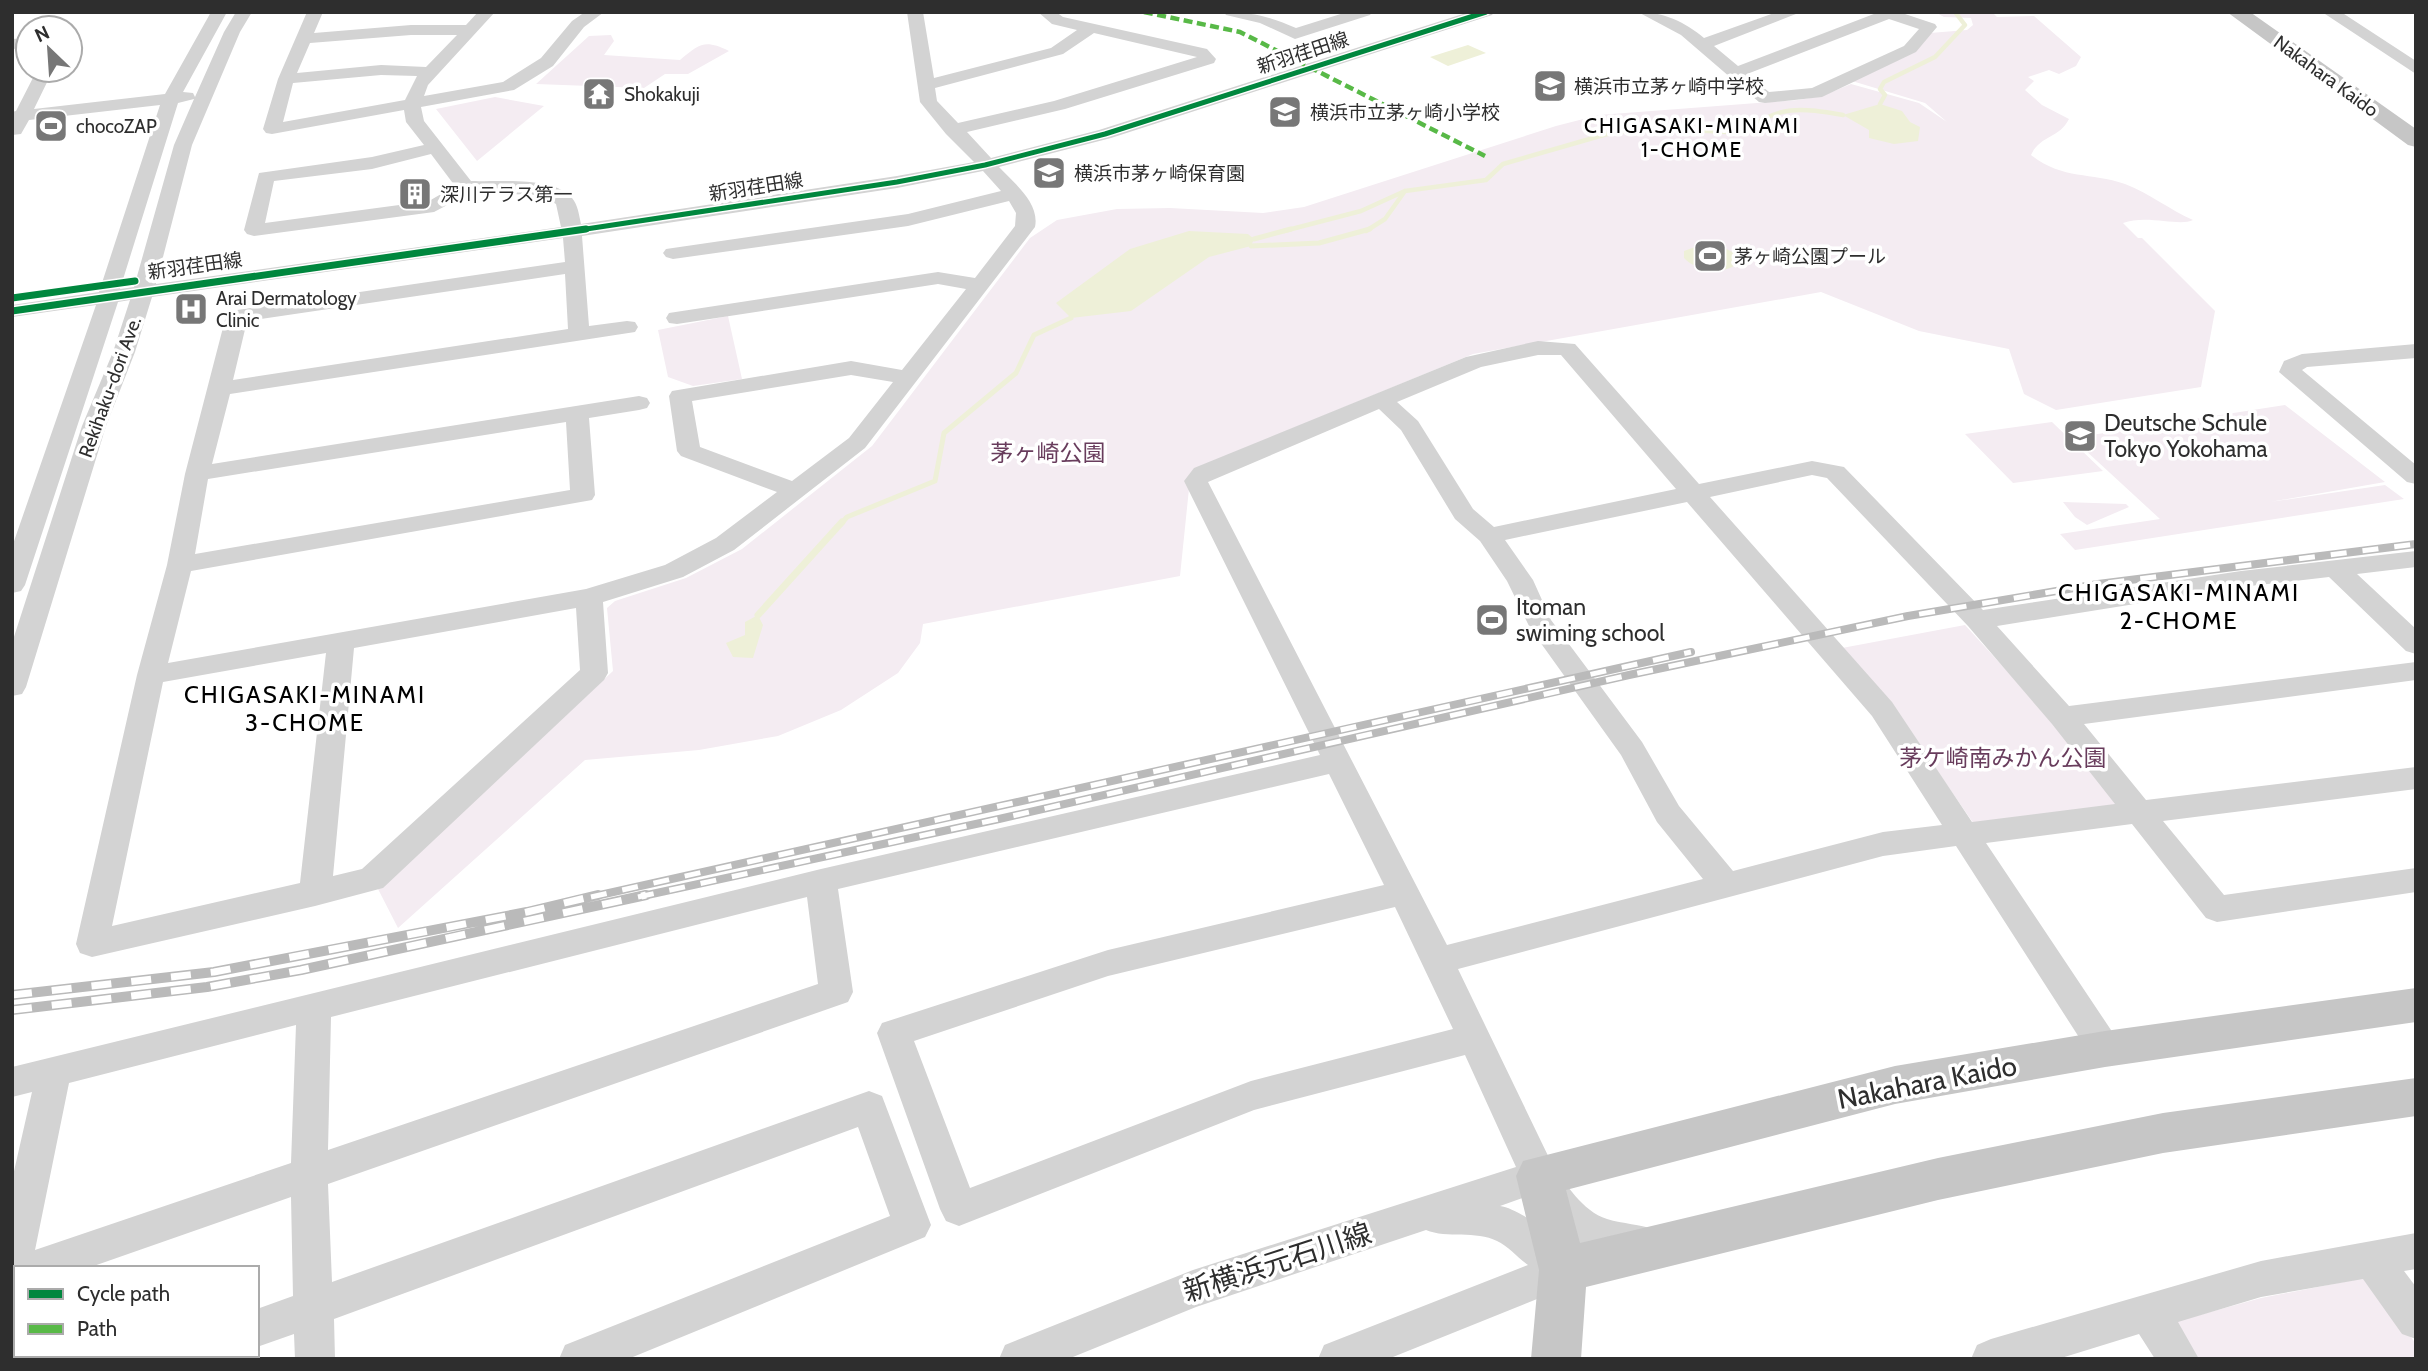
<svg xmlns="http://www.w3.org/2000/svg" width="2428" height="1371" viewBox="0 0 2428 1371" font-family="Cabin,'Noto Sans JP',sans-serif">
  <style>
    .green { fill: #f4ecf2 }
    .water { fill: #eef0d8 }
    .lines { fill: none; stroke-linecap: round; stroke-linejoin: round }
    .stream-far2 { stroke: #eef0d8; stroke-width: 4.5 }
    .stream-far1 { stroke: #eef0d8; stroke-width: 5 }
    .stream { stroke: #eef0d8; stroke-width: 7 }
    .minor { fill: #d3d3d3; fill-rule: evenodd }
    .major { fill: #c6c6c6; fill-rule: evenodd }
    .rail-far1-casing { stroke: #bababa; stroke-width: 8 }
    .rail-casing { stroke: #bababa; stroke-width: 10 }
    .rail-far1 { stroke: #fff; stroke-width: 5; stroke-dasharray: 16; stroke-linecap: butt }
    .rail { stroke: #fff; stroke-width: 7; stroke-dasharray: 20; stroke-linecap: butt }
    .quiet { stroke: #58b947; stroke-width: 4.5; stroke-dasharray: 9 4.5; stroke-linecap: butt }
    .cycleway-far1-casing { stroke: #fff; stroke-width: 8 }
    .cycleway-casing { stroke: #fff; stroke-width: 10 }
    .cycleway-far1 { stroke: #00873e; stroke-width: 5 }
    .cycleway { stroke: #00873e; stroke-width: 7 }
    .labels { text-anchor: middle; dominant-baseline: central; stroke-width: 7; stroke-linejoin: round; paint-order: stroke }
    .far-street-label { font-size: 19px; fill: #2e2e2e; stroke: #fff }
    .far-poi-label { font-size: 19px; fill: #2e2e2e; stroke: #fff; text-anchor: start }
    .far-neighbourhood-label { font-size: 21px; letter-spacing: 2px; fill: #000; stroke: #fff }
    .poi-label { font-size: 23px; fill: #2e2e2e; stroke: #fff; text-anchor: start }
    .park-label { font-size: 23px; fill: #683c5c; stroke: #fff }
    .neighbourhood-label { font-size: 24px; letter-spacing: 2px; fill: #000; stroke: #fff }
    .near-street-label { font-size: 28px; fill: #2e2e2e; stroke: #fff }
  </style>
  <rect width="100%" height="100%" fill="#fff"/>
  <path class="green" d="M1935 12H1992L1997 17 2034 16 2081 57 2076 66 2059 74 2049 70 2028 77 2034 81 2025 90 2042 105 2069 119C2059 139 2040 135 2031 155 2063 180 2090 172 2125 184 2149 193 2170 210 2193 220 2179 227 2147 214 2123 223L2138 238H2142L2215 311 2201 387 2056 410 2024 394 2009 349 1919 331 1821 292 1473 354 1199 467 1190 479 1180 576 923 624 920 643 898 673 841 710 778 736 699 750 585 760 398 928 378 889 613 671 607 608 615 601 686 578 742 549 872 446 1030 238 1057 220 1117 209 1170 208 1263 213 1304 207 1556 126 1599 115 1798 100 1822 96 1851 84 1919 103 1947 122 1925 103 1852 81 1930 33 1967 30 1973 25 1971 18 1944 17Z
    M611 35 614 41 604 55 680 60C700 44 704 39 729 51L688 74H665L644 88 536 84 589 36Z
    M495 97 544 106 477 161 436 109Z
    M728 316 742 379 693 386 668 377 658 330Z
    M2285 405 2385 482 2270 502 2385 485 2404 499 2075 550 2060 534 2160 519 2072 438Z
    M2052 422 2103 471 2013 483 1965 434Z
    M2063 502 2126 504 2129 507 2087 525 2075 517Z
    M1965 625 2051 719 2122 804 1974 824 1891 704 1842 648Z
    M2369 1277 2416 1344V1359H2199L2174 1322 2261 1298Z"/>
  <path class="water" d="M1468 45 1486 53 1448 66 1430 57Z
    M1880 104 1902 111 1910 122 1920 127 1918 141 1894 144 1869 138V130L1843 115Z
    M1189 231 1248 234 1254 239 1251 246 1209 257 1131 311 1071 318 1056 303 1130 249Z
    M1703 244 1721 246 1736 254 1738 263C1723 276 1696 271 1684 258V251Z
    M758 615 763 625 753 658 733 657 726 643 745 635V622Z"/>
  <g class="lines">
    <path class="stream-far2" d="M1880 104 1885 95 1880 89 1884 82 1935 57 1965 25 1955 12
      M1284 231 1361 211 1405 191 1486 180 1503 164 1614 132 1672 129 1745 133C1776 104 1803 108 1843 115
      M1366 231 1385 219 1405 191"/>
    <path class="stream-far1" d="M1254 239 1291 229
      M1251 246 1319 243 1370 229
      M841 524 847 517 935 481 944 433 1016 373 1034 335 1071 318"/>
    <path class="stream" d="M758 615 842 522"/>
    <path class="minor" d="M211 12H227L183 92 193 93 195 97 224 32 236 12H252L240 32 192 145 156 284 561 227 556 204 540 195 470 193 434 212 254 236 247 234 244 230 259 173 372 157 424 145 406 122 404 110 272 134 266 133 263 129 278 79 307 12H323L314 33 411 25H466L478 12H495L428 85 424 96 503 82 541 58 572 21 585 12H604L584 27 553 66 514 90 421 107 424 121 471 181C498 182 554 176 572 198 578 205 579 215 581 224L897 176 974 162 946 134 920 102 907 12H923L934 78 1051 48 1077 30 1052 24 1038 12H1056L1063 17 1207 49 1216 59 1214 63 1065 109 967 132 991 158 1099 130 1469 12H1494L1492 15 1111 138 999 167C1014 183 1040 203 1035 227L865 448 734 550 683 577 603 602 608 673 604 680 383 888 315 906 92 957 80 953 76 944 137 675 167 565 185 474 226 316 229 311 237 310 565 262 563 238 152 297 135 352 106 426 26 687 22 694 12 696V643L82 426 113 352 130 300 118 302 25 585 21 591 12 593V547L96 305 12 317V305L99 292 160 105 29 120 21 134 12 135V112L16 111 37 70H53L34 109 165 94ZM1094 33 1197 57 1054 101 958 123 937 101 935 88 1063 54ZM411 35H457L426 67 381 65 297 73 310 43ZM381 75 417 76 405 100 283 122 293 83ZM194 99 174 145 134 287 120 289 178 103ZM431 154 455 186 429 201 265 223 274 181 372 169ZM983 171 1001 191 908 214 666 249 663 253 666 257 673 259 908 226 1009 201 1016 213 1015 226 975 278 938 272 669 313 666 318 669 323 677 324 938 284 966 289 902 370 851 361 672 391 669 396 677 451 681 456 777 492 716 538 665 565 586 589 168 663 191 571 592 500 595 495 589 418 639 410 647 408 650 403 647 398 639 396 212 464 230 394 635 332 638 327 635 322 627 321 589 326 582 236 897 188ZM565 274 568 329 233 380 247 321ZM851 375 893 382 849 438 792 481 700 447 692 401ZM566 422 570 490 195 554 208 479ZM576 608 580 670 362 869 333 876 354 648ZM326 653 300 883 112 926 163 682Z
      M1224 12C1252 12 1271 17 1296 28L1347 12H1372L1370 15 1295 39 1260 23 1226 15Z
      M1638 12C1664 12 1685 22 1704 38L1777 12H1801L1714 46 1738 66 1879 12H1899L1935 24 1937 27 1916 52 1822 97 1765 103 1759 102 1681 35ZM1889 19 1919 29 1904 46 1812 88 1769 92 1747 74Z
      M2322 12H2341L2416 61V74Z
      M28 38V48L12 49V39Z
      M1538 341 1575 344 1699 484 1812 461 1844 467 1983 610 2241 571 2416 551V567L2357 574 2416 629V654L2406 651 2329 577 2241 587 1997 626 2069 706 2416 662V680L2084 724 2146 800 2416 767V789L2163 821 2224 895 2416 868V892L2217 922 2206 918 2132 824 1986 843 2117 1039 2122 1049 2117 1059 2105 1064 2093 1059 1956 846 1883 856 1458 969 1552 1164C1566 1184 1582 1211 1607 1219 1623 1224 1640 1224 1656 1230L1661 1243 1656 1256C1629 1266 1590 1253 1567 1237 1552 1226 1541 1210 1531 1195L1500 1206C1523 1209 1573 1249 1582 1270L1577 1283 1388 1359H1318L1324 1345 1528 1265C1518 1258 1508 1246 1497 1241 1476 1230 1447 1239 1426 1230L1196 1307 1068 1359H999L1005 1345 1193 1270 1516 1167 1465 1055 1254 1110 959 1226 946 1221 940 1209 877 1033 882 1023 1108 950 1384 885 1329 774 838 889 853 992 848 1002 328 1184 332 1282 869 1091 882 1096 931 1225 925 1237 628 1359H559L565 1345 890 1216 858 1127 334 1319 335 1359H295L294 1334 257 1347V1309L293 1296 291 1197 88 1268H16V1286L12 1287V1180L32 1092 12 1097V1067L821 869 1320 755 1184 481 1194 468 1466 357ZM1538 355H1561L1676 489 1494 527 1473 509 1418 421 1397 402 1481 367ZM1379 409 1401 430 1455 519 1480 541 1507 581 1530 628 1621 755 1657 822 1703 879 1447 945 1208 482ZM1812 475 1827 478 1968 626 2052 724 2115 804 1972 822 1892 702 1710 497ZM1687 502 1872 716 1942 825 1883 832 1733 871 1679 806 1642 742 1551 620 1533 580 1505 540ZM807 897 818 984 328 1150 331 1017ZM1395 907 1453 1029 1251 1081 970 1188 914 1041 1108 976ZM296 1025 291 1163 35 1250 69 1083Z
      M2416 344V358L2307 367 2302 370 2416 465V484L2407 482 2279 372 2284 361 2302 354Z
      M2416 1233V1269L2404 1271 2416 1287V1339L2402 1334 2363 1279 2261 1297 2178 1322 2199 1359H2155L2139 1334 2058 1359H1971L1977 1345 1991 1339 2261 1261Z
      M151 1355H200L199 1359H150Z"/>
    <path class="major" d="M2227 12H2250L2416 129V147L2408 145Z
      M2416 988V1022L2105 1067 1895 1104 1566 1190 1580 1243 1938 1158 2163 1113 2416 1078V1116L2163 1153 1938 1200 1586 1287 1581 1359H1531L1539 1270 1516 1176 1523 1161 1895 1066 2105 1031Z"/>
    <defs>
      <path id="rail-far1" d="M591 897 1691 652
        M638 897 999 819 1629 675 1908 616 2098 584 2416 544"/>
      <path id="rail" d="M12 995 214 972 527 912 598 895
        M12 1010 207 987 301 970 646 895"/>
    </defs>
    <use href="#rail-far1" class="rail-far1-casing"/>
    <use href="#rail" class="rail-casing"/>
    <use href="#rail-far1" class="rail-far1"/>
    <use href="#rail" class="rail"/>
    <path class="quiet" d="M1144 12 1240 32 1485 156"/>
    <defs>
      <path id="cycleway-far1" d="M573 231 897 182 985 165 1105 134 1486 12"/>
      <path id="cycleway" d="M12 298 135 281
        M12 311 586 229"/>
    </defs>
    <use href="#cycleway-far1" class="cycleway-far1-casing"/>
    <use href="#cycleway" class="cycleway-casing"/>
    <use href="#cycleway-far1" class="cycleway-far1"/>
    <use href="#cycleway" class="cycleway"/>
  </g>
  <defs>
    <symbol id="school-square" viewBox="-11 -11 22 22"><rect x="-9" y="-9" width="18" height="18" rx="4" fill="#777" stroke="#fff"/><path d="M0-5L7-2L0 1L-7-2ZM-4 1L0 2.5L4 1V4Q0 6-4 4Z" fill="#fff"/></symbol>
    <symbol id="temple-square" viewBox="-11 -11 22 22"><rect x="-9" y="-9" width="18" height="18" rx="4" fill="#777" stroke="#fff"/><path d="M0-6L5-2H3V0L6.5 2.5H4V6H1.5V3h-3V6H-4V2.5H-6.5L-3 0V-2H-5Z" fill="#fff"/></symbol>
    <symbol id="stadium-square" viewBox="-11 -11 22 22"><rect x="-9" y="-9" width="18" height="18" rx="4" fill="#777" stroke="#fff"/><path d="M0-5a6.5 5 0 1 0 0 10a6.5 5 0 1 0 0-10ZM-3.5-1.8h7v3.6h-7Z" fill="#fff"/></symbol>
    <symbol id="building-square" viewBox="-11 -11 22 22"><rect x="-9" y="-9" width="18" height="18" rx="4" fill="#777" stroke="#fff"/><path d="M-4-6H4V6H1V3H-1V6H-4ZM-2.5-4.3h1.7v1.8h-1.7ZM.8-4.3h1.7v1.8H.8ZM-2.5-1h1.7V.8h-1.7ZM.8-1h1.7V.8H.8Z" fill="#fff"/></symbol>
    <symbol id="hospital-square" viewBox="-11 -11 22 22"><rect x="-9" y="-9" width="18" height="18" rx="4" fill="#777" stroke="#fff"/><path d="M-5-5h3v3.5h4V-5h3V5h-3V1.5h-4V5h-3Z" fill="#fff"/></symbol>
  </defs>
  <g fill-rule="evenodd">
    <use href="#school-square" x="1531" y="67" width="38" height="38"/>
    <use href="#temple-square" x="580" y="75" width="38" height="38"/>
    <use href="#school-square" x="1266" y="93" width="38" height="38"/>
    <use href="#stadium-square" x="32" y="107" width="38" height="38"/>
    <use href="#school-square" x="1030" y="154" width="38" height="38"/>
    <use href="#building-square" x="396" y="175" width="38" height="38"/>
    <use href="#stadium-square" x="1691" y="237" width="38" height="38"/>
    <use href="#hospital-square" x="172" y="290" width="38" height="38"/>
    <use href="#school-square" x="2061" y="417" width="38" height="38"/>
    <use href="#stadium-square" x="1473" y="601" width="38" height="38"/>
  </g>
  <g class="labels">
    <g class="far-street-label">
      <text transform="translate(1303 53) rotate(-18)">新羽荏田線</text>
      <text transform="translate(2326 76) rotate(36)">Nakahara Kaido</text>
      <text transform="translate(756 187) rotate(-9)">新羽荏田線</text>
      <text transform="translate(195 266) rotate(-8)">新羽荏田線</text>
      <text transform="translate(110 387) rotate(-70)">Rekihaku-dori Ave.</text>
    </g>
    <g class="far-poi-label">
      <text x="1574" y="86">横浜市立茅ヶ崎中学校</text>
      <text x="624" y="94">Shokakuji</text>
      <text x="1310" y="112">横浜市立茅ヶ崎小学校</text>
      <text x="76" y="126">chocoZAP</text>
      <text x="1074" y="173">横浜市茅ヶ崎保育園</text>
      <text x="440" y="194">深川テラス第一</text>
      <text x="1734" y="256">茅ヶ崎公園プール</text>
      <text x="216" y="298">Arai Dermatology<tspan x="216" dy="22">Clinic</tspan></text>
    </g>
    <g class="far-neighbourhood-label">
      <text x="1692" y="125">CHIGASAKI-MINAMI<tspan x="1692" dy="24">1-CHOME</tspan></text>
    </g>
    <g class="poi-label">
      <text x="2104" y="423">Deutsche Schule<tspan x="2104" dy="26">Tokyo Yokohama</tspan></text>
      <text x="1516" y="607">Itoman<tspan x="1516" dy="26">swiming school</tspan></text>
    </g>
    <g class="park-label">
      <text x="1048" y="453">茅ヶ崎公園</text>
      <text x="2003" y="758">茅ケ崎南みかん公園</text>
    </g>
    <g class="neighbourhood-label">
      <text x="2179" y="592">CHIGASAKI-MINAMI<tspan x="2179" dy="28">2-CHOME</tspan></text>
      <text x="305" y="694">CHIGASAKI-MINAMI<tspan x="305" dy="28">3-CHOME</tspan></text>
    </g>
    <g class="near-street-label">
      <text transform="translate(1927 1082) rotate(-11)">Nakahara Kaido</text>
      <text transform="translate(1277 1262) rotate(-18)">新横浜元石川線</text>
    </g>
  </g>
  <rect width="2428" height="1371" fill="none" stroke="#2e2e2e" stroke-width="28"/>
  <rect x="14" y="1266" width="245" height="91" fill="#ffffff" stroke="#ababab" stroke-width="2"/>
  <rect x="28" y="1289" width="35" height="10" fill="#00873e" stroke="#ababab" stroke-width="2"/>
  <text x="77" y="1301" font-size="21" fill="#2e2e2e">Cycle path</text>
  <rect x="28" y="1324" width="35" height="10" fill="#58b947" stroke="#ababab" stroke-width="2"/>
  <text x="77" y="1336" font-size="21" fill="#2e2e2e">Path</text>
  <g transform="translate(49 49) rotate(335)"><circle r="33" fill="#ffffff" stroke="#ababab" stroke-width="2"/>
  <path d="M0-5L12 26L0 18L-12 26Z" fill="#777777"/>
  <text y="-10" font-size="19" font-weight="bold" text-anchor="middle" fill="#2e2e2e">N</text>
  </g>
</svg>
